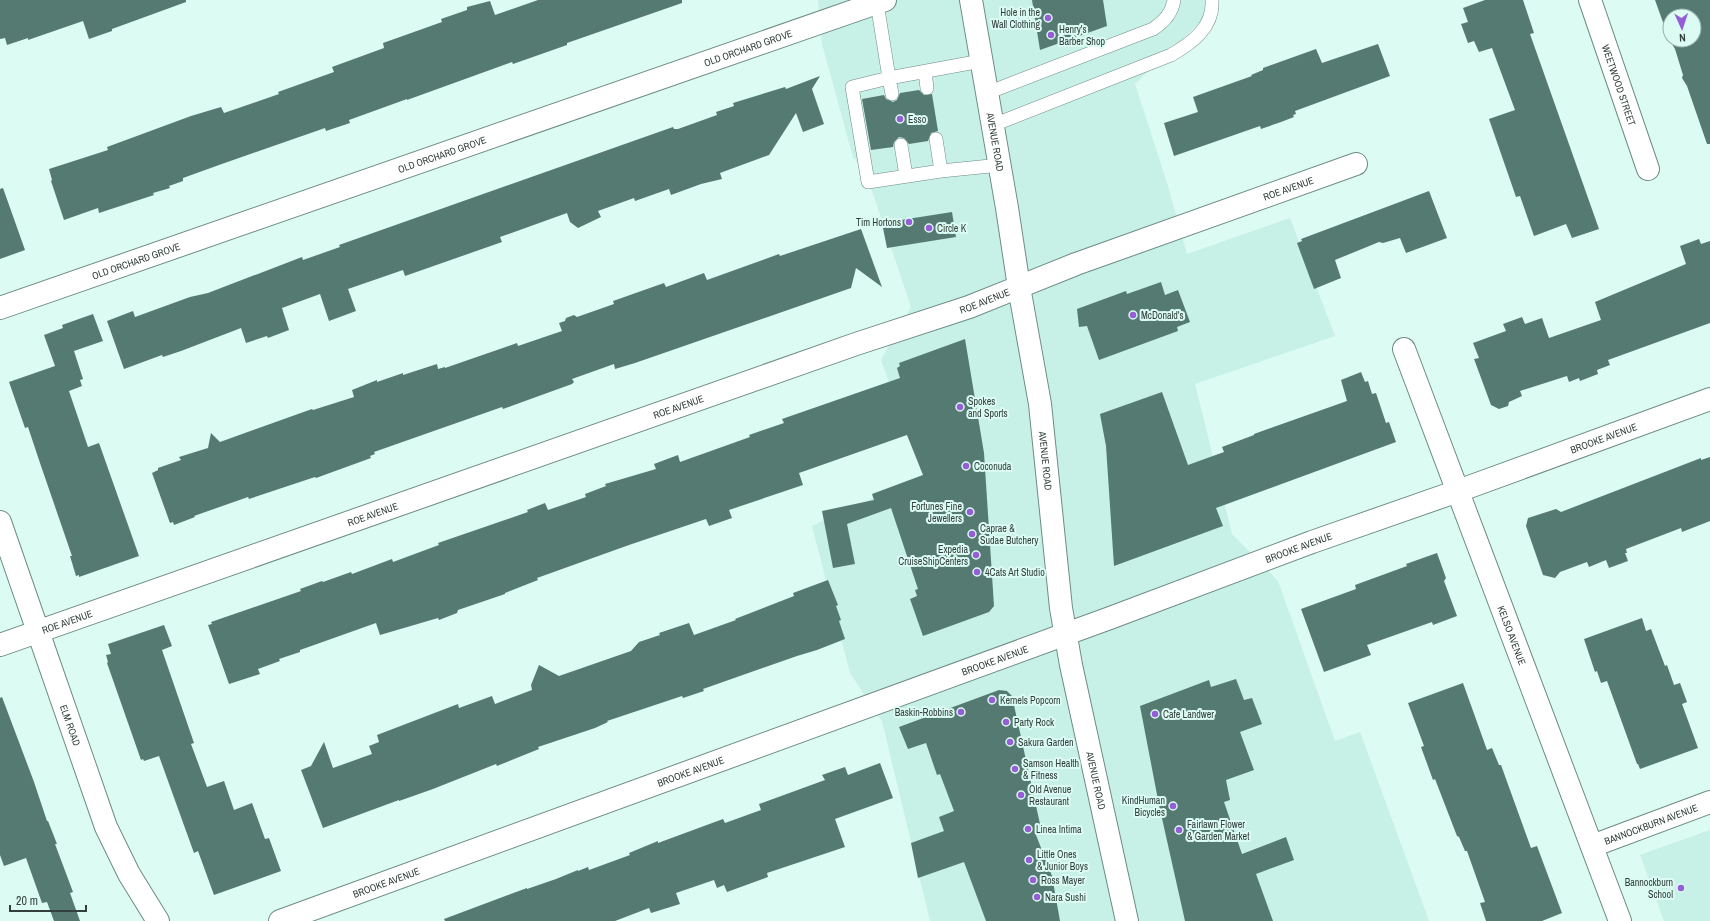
<svg xmlns="http://www.w3.org/2000/svg" width="1710" height="921" viewBox="0 0 1710 921" font-family="'Archivo Narrow',sans-serif">
  <style>
    .built { fill: #c7f0e7 }
    .building { fill: #557a72; fill-rule: evenodd }
    .lines { fill: none; stroke-linecap: round; stroke-linejoin: round }
    .service-casing { stroke: #6d8b84; stroke-width: 14 }
    .minor-casing { stroke: #6d8b84; stroke-width: 24 }
    .secondary-casing { stroke: #6d8b84; stroke-width: 24 }
    .service { stroke: #fff; stroke-width: 13 }
    .minor { stroke: #fff; stroke-width: 22 }
    .secondary { stroke: #fff; stroke-width: 22 }
    .poi-dot { fill: #955ed6; stroke: #dbfbf3; stroke-width: 1.5 }
    .labels { text-anchor: middle; dominant-baseline: central; stroke-width: 4; stroke-linejoin: round; paint-order: stroke }
    .poi-label { font-size: 10px; fill: #323f3c; stroke: #dbfbf3; text-anchor: start }
    .street-label { font-size: 10px; fill: #323f3c; stroke: #dbfbf3 }
  </style>
  <rect width="100%" height="100%" fill="#dbfbf3"/>
  <path class="built" d="M818 0H1211L1212 11 1135 84 1168 186 1187 254 1290 218 1335 336 1195 384 1232 534 1278 581 1335 741 1360 732 1429 921H930L882 721 850 673 812 526 923 475 881 360 911 307 865 170 853 157 822 44Z
    M1710 830V921H1664L1640 855Z"/>
  <path class="building" d="M0 0H186V2L112 29V31L89 39 83 21 28 40V38L7 45 5 38 0 39Z
    M538 0H682V3L567 43V45L513 64 512 62 407 100V99L349 120 350 123 326 131 325 128 219 165 183 178V181L169 186 170 188 153 193 154 195 99 213 98 208 64 220 51 181 52 180 49 169 108 150 107 147 191 116 221 107 224 113 279 94 278 92 334 72 332 67 384 48 383 43 442 22 441 19 467 10V7L490 1 495 15Z
    M1032 0H1103L1107 26 1040 50Z
    M1485 0H1523L1534 33 1530 34 1599 229 1572 238 1566 224 1534 236 1520 196 1516 197 1489 119 1515 110 1492 48 1479 52 1474 41 1468 43 1461 24 1468 22 1463 8Z
    M1655 0H1710V144H1707L1687 86 1682 78 1683 75 1675 49 1669 39ZM1670 16H1694V40H1670Z
    M1378 44 1390 76 1295 111 1296 114 1293 115 1294 117 1281 122 1261 129 1260 126 1174 156 1164 123 1198 112 1193 97 1252 76 1251 75 1263 70V68L1316 49 1322 63Z
    M820 76 812 89 824 124 803 132 796 113 769 155 720 173 722 179 701 184 671 195 669 189 635 201 634 198 598 211 601 217 578 228 570 222 567 213 500 237 502 242 405 276 403 270 348 289 356 311 329 321 320 294 282 308 289 330 268 338 267 336 246 343 241 328 181 351 163 357 162 355 124 369 107 321 133 311 135 317 190 297 208 293 302 257 303 260 340 247 339 245 673 127 674 129H678L717 115 716 112 734 106 733 103 785 87 786 89Z
    M919 90 924 95 932 94 938 131 931 133 928 141 909 144 904 138 899 137 894 142 893 147 871 150 862 99 884 95 886 99 893 102 897 100 900 93Z
    M3 188 25 250 0 259V189Z
    M1429 191 1447 238 1406 253 1400 238 1383 243 1379 242 1335 260 1341 278 1314 289 1297 243 1302 241 1301 239Z
    M952 212 956 237 887 248 882 223Z
    M861 229 882 287 856 268 851 288 635 363 615 369 614 364 572 379 574 382 572 384 514 405 503 409 502 407 374 452 375 454 370 456 371 458 316 478 315 477 249 499 248 497 194 516 195 517 174 525 173 522 170 523 152 473 158 470V468L181 460 179 457 208 448 211 433 220 442 312 409 313 410 354 397 352 390 377 380V382L403 373V375L437 364 438 369 445 367V368L517 343 518 346 562 331 559 323 565 321 566 318 574 315 577 317 614 304 613 301 664 283 666 287 704 273 707 280 779 254 780 256Z
    M1699 239 1701 244 1710 241V323L1608 360 1610 365 1597 370 1598 374 1580 381 1579 378 1569 382 1567 376 1520 391 1522 396 1509 402 1508 406 1499 409 1491 405 1474 359 1479 358 1473 343 1506 331 1503 324 1522 317 1525 324 1542 318 1549 338 1601 320 1595 302 1686 264 1680 246Z
    M1161 282 1165 295 1178 290 1190 322 1177 327 1178 331 1099 360 1087 326 1079 327 1077 309 1126 291 1127 294Z
    M93 314 103 341 74 351 83 379 80 380 82 386 69 391 88 447 99 443 139 556 79 577V575L76 576 70 556H72L40 463 28 427 25 428 9 382 55 366 44 335 63 328 62 325Z
    M965 339 984 453 994 606 989 612 923 636 910 599 917 596 915 590 918 589 891 508 847 524 855 564 833 568 822 511 874 500 872 494 923 475 907 435 799 473 803 485 729 510 732 518 709 526 706 519 629 545 537 578 538 580 505 593V594L458 610 457 613 439 620 438 618 380 635 376 623 300 650V652L279 659 280 661 258 669 260 674 229 684 208 625 212 624 211 622 301 591 300 589 322 581 323 582 351 572 352 574 392 559 393 562 439 545 438 543 528 512 527 510 545 503 548 510 586 497 585 494 606 486 605 484 656 469 654 464 678 455 680 462 750 437 749 435 784 423 782 419 900 378 897 368 900 366 899 363Z
    M1361 372 1365 382 1368 381 1372 394 1376 393 1386 423 1389 422 1396 442 1216 508 1223 526 1114 566 1106 446 1100 414 1162 392 1188 465 1224 452 1222 447 1254 435V434L1347 401 1341 380Z
    M1710 457V521L1682 532 1681 528 1626 549 1627 553H1625L1628 561 1609 568 1606 560 1589 567 1587 562 1560 572 1555 578 1543 575 1526 526 1528 518 1556 509 1561 512 1701 458V460Z
    M1437 553 1446 578 1444 581 1457 616 1433 625 1432 622 1367 645 1371 655 1324 672 1301 609 1356 589 1355 585 1407 566 1406 564Z
    M828 580 838 605 836 606 841 620 839 621 845 639 817 650 797 656 703 689 704 691 683 698 682 696 607 721 608 722 595 728 538 747 539 749 497 766 496 764 433 789 399 801V800L323 828 301 770 311 766 324 742 333 768 372 754 369 746 379 742 377 735 458 704 459 708 492 696 495 704 532 690 531 685 539 665 559 676 631 651 639 642 660 635 659 633 689 623 694 635 736 620 735 619 794 596 793 593Z
    M1642 618 1646 631 1651 629 1665 666 1667 665 1674 685 1680 683 1687 702 1682 704 1698 748 1640 769 1638 764H1637L1607 681 1601 683 1597 671 1595 672 1584 639Z
    M164 625 172 646 162 650 194 743 191 744 207 787 224 781 234 810 252 803 265 839 269 838 281 871 214 895 198 851 194 853 159 756 144 761 143 759 141 760 107 663 108 662 106 655 111 654 108 644Z
    M1236 679 1244 700 1252 698 1262 724 1240 732 1254 770 1226 780 1230 800 1224 802 1242 854 1286 837 1294 860 1256 874 1273 921H1185L1159 805 1140 706 1209 680 1211 687Z
    M1463 683 1487 750 1492 748 1499 765H1501L1531 848 1537 846 1562 913 1542 921H1486L1480 903 1485 902 1467 851H1465L1459 837 1457 836 1435 779 1433 780 1421 747 1424 746 1408 703Z
    M999 690 1007 691 1012 696 1042 833 1036 835 1052 876 1060 921H986L964 862 918 878 911 843 944 831 939 817 954 811 940 774 937 775 926 743 908 749 899 727Z
    M2 697 34 782 47 821H48L57 844H55L73 892 70 893 80 921H54L47 902 42 903 26 858 4 866 0 855V698Z
    M880 763 893 798 835 819 845 847 767 873 768 877 727 892 724 885 717 888 714 880 676 893 680 904 651 913 649 908 615 921H445L444 919 527 888V889L556 879 578 870V871L588 867 589 870 630 855 629 853 658 841V843L723 819 725 823 761 810 759 804 825 780 822 775 845 767 848 775Z"/>
  <g class="lines">
    <defs>
      <path id="service" d="M877 3 889 78 981 61
        M925 72 927 88
        M987 93 1153 29C1164 22 1172 13 1174 0
        M892 94 889 78 852 87 868 182 941 171 936 139
        M993 125 1171 55C1192 43 1214 27 1212 0
        M901 145 906 176
        M941 171 1000 165"/>
      <g id="minor">
        <path id="s1" d="M1590 0 1648 169"/>
        <path id="s2" d="M0 308 885 0"/>
        <path id="s3" d="M1404 349 1620 921"/>
        <path id="s4" d="M0 522 106 827 129 874 158 921"/>
        <path id="s5" d="M0 645 856 344 969 307 1076 264 1356 164"/>
        <path id="s6" d="M1592 846 1710 802"/>
        <path id="s7" d="M280 921 1110 618 1312 542 1458 491 1710 399"/>
      </g>
      <g id="secondary">
        <path id="s8" d="M971 0 1007 208 1019 287 1040 404 1061 608 1071 665 1127 921"/>
      </g>
    </defs>
    <use href="#service" class="service-casing"/>
    <use href="#minor" class="minor-casing"/>
    <use href="#secondary" class="secondary-casing"/>
    <use href="#service" class="service"/>
    <use href="#minor" class="minor"/>
    <use href="#secondary" class="secondary"/>
  </g>
  <g class="poi-dot">
    <circle cx="1048" cy="18" r="4"/>
    <circle cx="1051" cy="35" r="4"/>
    <circle cx="900" cy="119" r="4"/>
    <circle cx="909" cy="222" r="4"/>
    <circle cx="929" cy="228" r="4"/>
    <circle cx="1133" cy="315" r="4"/>
    <circle cx="960" cy="407" r="4"/>
    <circle cx="966" cy="466" r="4"/>
    <circle cx="970" cy="512" r="4"/>
    <circle cx="972" cy="534" r="4"/>
    <circle cx="976" cy="555" r="4"/>
    <circle cx="977" cy="572" r="4"/>
    <circle cx="992" cy="700" r="4"/>
    <circle cx="961" cy="712" r="4"/>
    <circle cx="1155" cy="714" r="4"/>
    <circle cx="1006" cy="722" r="4"/>
    <circle cx="1010" cy="742" r="4"/>
    <circle cx="1015" cy="769" r="4"/>
    <circle cx="1021" cy="795" r="4"/>
    <circle cx="1173" cy="806" r="4"/>
    <circle cx="1028" cy="829" r="4"/>
    <circle cx="1179" cy="830" r="4"/>
    <circle cx="1029" cy="860" r="4"/>
    <circle cx="1033" cy="880" r="4"/>
    <circle cx="1681" cy="888" r="4"/>
    <circle cx="1037" cy="897" r="4"/>
  </g>
  <g class="labels">
    <g class="poi-label">
      <text x="1040" y="12" text-anchor="end">Hole in the<tspan x="1040" dy="12">Wall Clothing</tspan></text>
      <text x="1059" y="29">Henry's<tspan x="1059" dy="12">Barber Shop</tspan></text>
      <text x="908" y="119">Esso</text>
      <text x="901" y="222" text-anchor="end">Tim Hortons</text>
      <text x="937" y="228">Circle K</text>
      <text x="1141" y="315">McDonald's</text>
      <text x="968" y="401">Spokes<tspan x="968" dy="12">and Sports</tspan></text>
      <text x="974" y="466">Coconuda</text>
      <text x="962" y="506" text-anchor="end">Fortunes Fine<tspan x="962" dy="12">Jewellers</tspan></text>
      <text x="980" y="528">Caprae &amp;<tspan x="980" dy="12">Sudae Butchery</tspan></text>
      <text x="968" y="549" text-anchor="end">Expedia<tspan x="968" dy="12">CruiseShipCenters</tspan></text>
      <text x="985" y="572">4Cats Art Studio</text>
      <text x="1000" y="700">Kernels Popcorn</text>
      <text x="953" y="712" text-anchor="end">Baskin-Robbins</text>
      <text x="1163" y="714">Cafe Landwer</text>
      <text x="1014" y="722">Party Rock</text>
      <text x="1018" y="742">Sakura Garden</text>
      <text x="1023" y="763">Samson Health<tspan x="1023" dy="12">&amp; Fitness</tspan></text>
      <text x="1029" y="789">Old Avenue<tspan x="1029" dy="12">Restaurant</tspan></text>
      <text x="1165" y="800" text-anchor="end">KindHuman<tspan x="1165" dy="12">Bicycles</tspan></text>
      <text x="1187" y="824">Fairlawn Flower<tspan x="1187" dy="12">&amp; Garden Market</tspan></text>
      <text x="1036" y="829">Linea Intima</text>
      <text x="1037" y="854">Little Ones<tspan x="1037" dy="12">&amp; Junior Boys</tspan></text>
      <text x="1041" y="880">Ross Mayer</text>
      <text x="1673" y="882" text-anchor="end">Bannockburn<tspan x="1673" dy="12">School</tspan></text>
      <text x="1045" y="897">Nara Sushi</text>
    </g>
    <g class="street-label">
      <text stroke="none"><textPath href="#s2" startOffset="792">OLD ORCHARD GROVE</textPath></text>
      <text stroke="none"><textPath href="#s1" startOffset="90">WEETWOOD STREET</textPath></text>
      <text stroke="none"><textPath href="#s8" startOffset="144">AVENUE ROAD</textPath></text>
      <text stroke="none"><textPath href="#s2" startOffset="468">OLD ORCHARD GROVE</textPath></text>
      <text stroke="none"><textPath href="#s5" startOffset="1367">ROE AVENUE</textPath></text>
      <text stroke="none"><textPath href="#s2" startOffset="144">OLD ORCHARD GROVE</textPath></text>
      <text stroke="none"><textPath href="#s5" startOffset="1043">ROE AVENUE</textPath></text>
      <text stroke="none"><textPath href="#s5" startOffset="719">ROE AVENUE</textPath></text>
      <text stroke="none"><textPath href="#s7" startOffset="1409">BROOKE AVENUE</textPath></text>
      <text stroke="none"><textPath href="#s8" startOffset="467">AVENUE ROAD</textPath></text>
      <text stroke="none"><textPath href="#s5" startOffset="395">ROE AVENUE</textPath></text>
      <text stroke="none"><textPath href="#s7" startOffset="1085">BROOKE AVENUE</textPath></text>
      <text stroke="none"><textPath href="#s5" startOffset="71">ROE AVENUE</textPath></text>
      <text stroke="none"><textPath href="#s3" startOffset="306">KELSO AVENUE</textPath></text>
      <text stroke="none"><textPath href="#s7" startOffset="761">BROOKE AVENUE</textPath></text>
      <text stroke="none"><textPath href="#s4" startOffset="215">ELM ROAD</textPath></text>
      <text stroke="none"><textPath href="#s7" startOffset="437">BROOKE AVENUE</textPath></text>
      <text stroke="none"><textPath href="#s8" startOffset="791">AVENUE ROAD</textPath></text>
      <text stroke="none"><textPath href="#s6" startOffset="63">BANNOCKBURN AVENUE</textPath></text>
      <text stroke="none"><textPath href="#s7" startOffset="113">BROOKE AVENUE</textPath></text>
    </g>
  </g>
  <g transform="translate(1682 28) rotate(177)"><circle r="19" fill="#dbfbf3" stroke="#97b0aa"/>
  <path d="M0-3L7 15L0 10L-7 15Z" fill="#955ed6"/>
  <text y="-6" font-size="11" font-weight="bold" text-anchor="middle" fill="#323f3c">N</text>
  </g>
  <path d="M10 905v6h76v-6" fill="none" stroke="#323f3c" stroke-width="2"/>
  <text x="16" y="905" font-size="12" fill="#323f3c" stroke="#dbfbf3" stroke-width="3" paint-order="stroke">20 m</text>
</svg>
